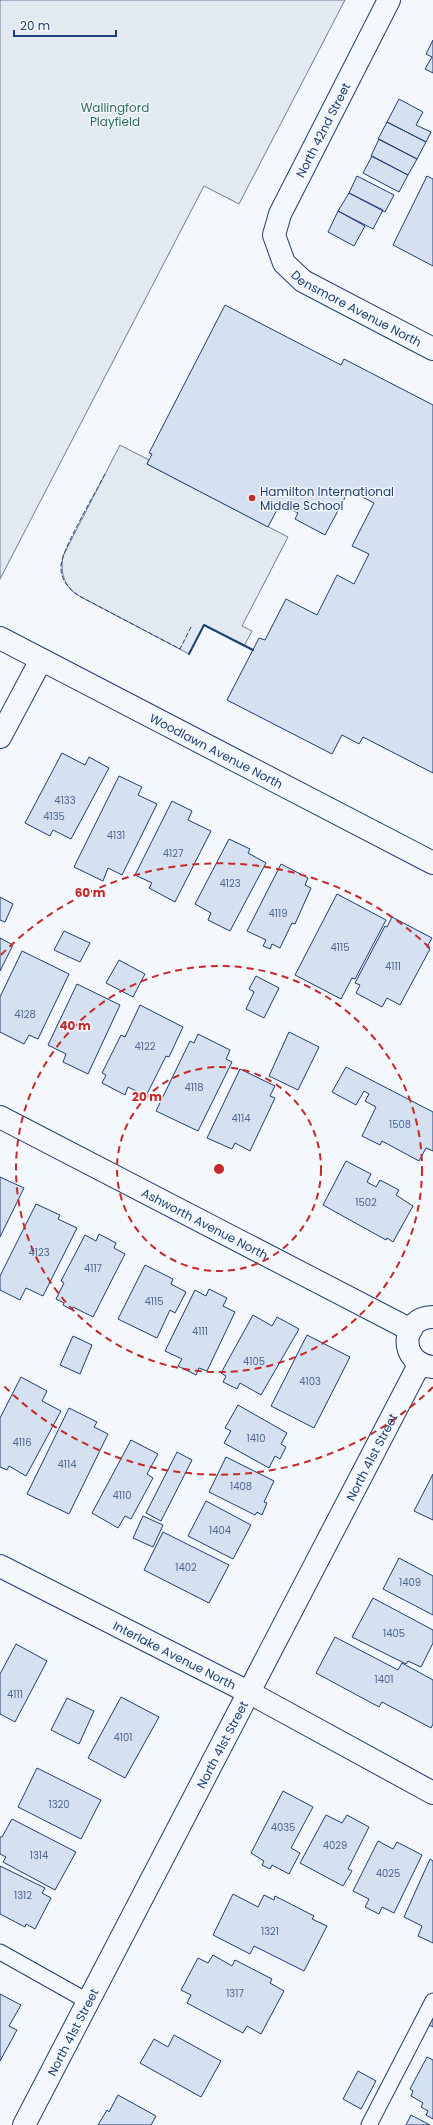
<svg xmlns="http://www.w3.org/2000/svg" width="433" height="2125" viewBox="0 0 433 2125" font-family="Poppins,sans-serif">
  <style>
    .green { fill: #e3e9f0; stroke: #687fa3 }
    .building { fill: #d5e0f0; stroke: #1d3f73 }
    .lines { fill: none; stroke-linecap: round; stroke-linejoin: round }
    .service-casing { stroke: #1d3f73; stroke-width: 17 }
    .minor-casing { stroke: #1d3f73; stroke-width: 24 }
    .service { stroke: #f4f7fb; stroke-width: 15 }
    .minor { stroke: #f4f7fb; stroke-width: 22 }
    .fence { stroke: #1d3f73; stroke-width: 1; stroke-dasharray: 5 2; stroke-linecap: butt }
    .wall { stroke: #1d3f73; stroke-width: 2 }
    .ring { fill: none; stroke: #c62828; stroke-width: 2; stroke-dasharray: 7 5 }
    .poi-dot { fill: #c62828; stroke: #f4f7fb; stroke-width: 1.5 }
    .labels { text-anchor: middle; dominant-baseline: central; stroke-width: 3; stroke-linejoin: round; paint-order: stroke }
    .number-label { font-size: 10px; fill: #4b6792 }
    .park-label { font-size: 12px; fill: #2c6c60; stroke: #f4f7fb }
    .street-label { font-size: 12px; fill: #1d3f73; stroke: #f4f7fb }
    .poi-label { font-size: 12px; fill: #1d3f73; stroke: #f4f7fb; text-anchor: start }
    .centre { fill: #c62828; stroke: #f4f7fb; stroke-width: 2 }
    .ring-label { font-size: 12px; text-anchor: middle; font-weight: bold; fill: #c62828; stroke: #f4f7fb; stroke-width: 3; stroke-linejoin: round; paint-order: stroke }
  </style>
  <rect width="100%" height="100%" fill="#f4f7fb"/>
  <path class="green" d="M0 0H345L239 204 204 186 0 579Z
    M120 445 149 460 147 464 288 537 242 626 252 631 244 646 204 625 189 654 81 597C65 588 60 575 63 556Z"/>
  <path class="building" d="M433 40V73L425 69 432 57 426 54Z
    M399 99 423 112 416 125 431 132 426 142 387 122Z
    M387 122 426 142 417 159 378 139Z
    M379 139 417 159 408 175 371 156Z
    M372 156 408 175 399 192 363 173Z
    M357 176 394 195 385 212 349 193Z
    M427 176 433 179V266L393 245Z
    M349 193 383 210 373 229 338 211Z
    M338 211 365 226 354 246 328 232Z
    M225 305 341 365 344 359 433 405V773L363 737 359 744 342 735 332 754 227 700 259 638 265 640 286 599 317 615 337 575 354 584 369 554 352 546 374 503 349 490 325 535 295 519 298 513 280 504 268 527 147 464 152 454 149 453Z
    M62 753 85 765 89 757 109 768 71 839 53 830 50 836 25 823Z
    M119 776 142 787 138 795 157 804 122 875 108 868 103 881 74 867Z
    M172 801 192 811 188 820 211 831 175 902 149 888 152 883 135 875Z
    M229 839 250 849 248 853 266 863 230 931 208 920 211 913 195 904Z
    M281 864 308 878 305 885 311 888 295 924 292 923 280 948 272 944 270 949 263 946 266 940 247 931Z
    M337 894 386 920 355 979 352 978 341 999 295 975Z
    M0 897 13 904 5 922 0 920Z
    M392 917 432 938 427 947 430 949 400 1005 387 998 382 1007 356 993 360 985 355 983 385 926 387 927Z
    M64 931 90 943 80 962 54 950Z
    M0 938 13 945 0 971Z
    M22 951 69 974 38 1039 29 1035 24 1044 0 1032V997Z
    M119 960 145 974 133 997 106 983Z
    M256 976 279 988 264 1018 246 1009 254 992 249 989Z
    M77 984 120 1005 88 1074 63 1062 66 1054 48 1045Z
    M140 1005 183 1027 169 1057 166 1056 146 1096 128 1087 125 1095 102 1083 106 1075 102 1073 121 1035 125 1037Z
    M289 1032 319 1047 298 1090 269 1076Z
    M198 1034 230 1050 226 1059 232 1062 198 1131 156 1111 190 1041 194 1043Z
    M346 1067 433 1112V1151L426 1148 419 1161 382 1141 380 1145 362 1136 376 1107 365 1101 369 1094 364 1091 356 1105 332 1092Z
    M240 1069 275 1086 270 1096 275 1098 250 1151 235 1143 232 1149 207 1138Z
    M346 1161 371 1174 367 1182 376 1187 380 1180 399 1190 396 1195 413 1206 393 1242 387 1238 386 1240 323 1205Z
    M0 1177 24 1188 0 1237Z
    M36 1204 60 1215 58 1219 77 1228 43 1296 26 1288 20 1300 0 1290V1276Z
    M99 1234 116 1243 114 1248 125 1254 93 1317 73 1307 72 1310 63 1305 64 1303 56 1299 64 1283 61 1281 85 1235 96 1241Z
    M145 1265 173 1279 171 1284 186 1292 175 1313 170 1310 157 1338 118 1319Z
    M209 1289 227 1298 223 1306 235 1312 207 1371 199 1368 196 1375 178 1366 182 1359 165 1351 195 1290 206 1296Z
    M253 1315 272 1326 277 1317 299 1329 261 1395 240 1383 237 1389 223 1382 226 1376 221 1373Z
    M307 1335 350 1357 314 1428 271 1406Z
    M73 1336 92 1345 80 1374 60 1365Z
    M21 1377 47 1391 42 1401 61 1411 26 1476 9 1466 7 1470 0 1467V1418Z
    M238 1405 287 1433 281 1444 286 1447 280 1459 275 1456 269 1468 224 1443 231 1431 225 1428Z
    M69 1408 97 1422 94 1427 108 1434 69 1514 27 1494Z
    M131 1440 158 1454 147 1474 153 1478 131 1519 125 1516 118 1528 92 1513Z
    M177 1452 192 1460 161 1521 146 1513Z
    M226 1457 274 1481 264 1502 267 1503 262 1515 257 1512 255 1515 209 1492Z
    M433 1474V1520L414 1511Z
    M206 1501 251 1525 233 1559 188 1536Z
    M143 1516 163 1525 153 1547 133 1538Z
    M163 1532 229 1565 209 1603 144 1570Z
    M399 1558 433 1576V1615L383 1589Z
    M373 1598 433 1630V1643L421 1667 408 1661 406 1664 352 1637Z
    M335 1637 398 1670 402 1663 433 1680V1724L431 1728 382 1702 379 1707 316 1673Z
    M16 1644 47 1661 15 1722 0 1714V1674Z
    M121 1697 159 1717 125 1778 88 1758Z
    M67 1698 94 1711 79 1744 51 1730Z
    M37 1768 101 1800 81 1839 18 1807Z
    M283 1791 313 1807 291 1848 300 1853 289 1874 272 1865 270 1869 262 1865 264 1861 251 1853Z
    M326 1815 342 1823 347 1815 369 1827 348 1869 352 1871 343 1886 300 1863Z
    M12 1819 76 1852 55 1890 3 1862 6 1857 0 1854V1837H2Z
    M378 1841 393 1849 397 1842 422 1855 394 1913 382 1907 379 1914 365 1907 369 1899 353 1891Z
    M430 1859 433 1861V1943L418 1936 422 1926 404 1917Z
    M0 1866 45 1888 42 1893 51 1898 35 1929 26 1924 25 1927 0 1914Z
    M233 1894 258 1907 264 1895 274 1900 275 1896 314 1916 312 1919 327 1926 304 1971 254 1946 250 1954 213 1935Z
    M213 1955 232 1966 235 1960 272 1979 270 1983 284 1991 261 2034 247 2026 243 2033 187 2003 191 1995 181 1990 198 1958 208 1963Z
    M0 1994 21 2005 9 2026 17 2030 0 2061Z
    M433 2017V2027L429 2025Z
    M174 2035 221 2061 201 2097 140 2063 154 2039 168 2047Z
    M427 2057 433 2060V2119L426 2115 428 2111 421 2107 423 2103 411 2096 413 2091 410 2089Z
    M358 2071 376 2081 361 2109 343 2099Z
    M118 2095 156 2116 151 2125H98L107 2110 109 2112Z
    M411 2115 430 2125H406Z"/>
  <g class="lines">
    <defs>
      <path id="service" d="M0 1952 89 2002
        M369 2125 433 2001"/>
      <g id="minor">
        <path id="s1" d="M389 0 280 214 274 235 284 263 303 281 433 349"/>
        <path id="s2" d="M0 638 433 863"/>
        <path d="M0 737 41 660"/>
        <path id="s3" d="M0 1117 411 1330"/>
        <path d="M433 1317C399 1317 399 1365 433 1367"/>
        <path id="s4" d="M0 1566 250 1693 433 1793"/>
        <path id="s5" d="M24 2125 420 1363"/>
      </g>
    </defs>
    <use href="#service" class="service-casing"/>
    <use href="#minor" class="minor-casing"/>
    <use href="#service" class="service"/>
    <use href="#minor" class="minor"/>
    <path class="fence" d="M105 474C95 494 63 547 61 565 60 580 69 590 81 597L180 649 191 627"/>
    <path class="wall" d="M189 654 204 625 253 650"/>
  </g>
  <g class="ring">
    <circle cx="219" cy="1169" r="102"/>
    <circle cx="219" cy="1169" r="203"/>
    <path d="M433 1387A305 305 0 0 1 1 1383M1 955A305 305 0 0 1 433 951"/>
  </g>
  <circle class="poi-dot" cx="252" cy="498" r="4"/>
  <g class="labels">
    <g class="number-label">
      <text x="65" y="800">4133</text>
      <text x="54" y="816">4135</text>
      <text x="116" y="835">4131</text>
      <text x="173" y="853">4127</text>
      <text x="230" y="883">4123</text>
      <text x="278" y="913">4119</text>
      <text x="340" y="947">4115</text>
      <text x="393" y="966">4111</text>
      <text x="25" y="1014">4128</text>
      <text x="145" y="1046">4122</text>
      <text x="194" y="1087">4118</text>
      <text x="241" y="1118">4114</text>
      <text x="400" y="1124">1508</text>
      <text x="366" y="1202">1502</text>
      <text x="39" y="1252">4123</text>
      <text x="93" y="1268">4117</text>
      <text x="154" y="1301">4115</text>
      <text x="200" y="1331">4111</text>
      <text x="254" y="1361">4105</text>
      <text x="310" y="1381">4103</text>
      <text x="256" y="1438">1410</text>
      <text x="22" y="1442">4116</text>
      <text x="67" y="1464">4114</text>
      <text x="241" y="1486">1408</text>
      <text x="122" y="1495">4110</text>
      <text x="220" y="1530">1404</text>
      <text x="186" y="1567">1402</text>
      <text x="410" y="1582">1409</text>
      <text x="394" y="1633">1405</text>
      <text x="384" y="1679">1401</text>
      <text x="15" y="1694">4111</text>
      <text x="123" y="1737">4101</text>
      <text x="59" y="1804">1320</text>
      <text x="283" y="1827">4035</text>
      <text x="335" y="1845">4029</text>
      <text x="39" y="1855">1314</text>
      <text x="388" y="1873">4025</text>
      <text x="23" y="1895">1312</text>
      <text x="270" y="1931">1321</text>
      <text x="235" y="1993">1317</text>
    </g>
    <g class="park-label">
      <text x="115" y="107">Wallingford<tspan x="115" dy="14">Playfield</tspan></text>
    </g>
    <g class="street-label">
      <text transform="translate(323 130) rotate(-63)">North 42nd Street</text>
      <text stroke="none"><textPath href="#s1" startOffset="378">Densmore Avenue North</textPath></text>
      <text stroke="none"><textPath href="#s2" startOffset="244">Woodlawn Avenue North</textPath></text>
      <text stroke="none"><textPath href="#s3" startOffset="231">Ashworth Avenue North</textPath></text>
      <text stroke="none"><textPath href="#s5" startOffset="753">North 41st Street</textPath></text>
      <text stroke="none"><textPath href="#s4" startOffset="196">Interlake Avenue North</textPath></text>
      <text stroke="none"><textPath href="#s5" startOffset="429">North 41st Street</textPath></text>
      <text stroke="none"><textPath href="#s5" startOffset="105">North 41st Street</textPath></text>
    </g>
    <g class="poi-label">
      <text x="260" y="491">Hamilton International<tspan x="260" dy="14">Middle School</tspan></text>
    </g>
  </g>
  <circle cx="219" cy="1169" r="6" class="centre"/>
  <g class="ring-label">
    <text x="90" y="897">60 m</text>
    <text x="75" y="1030">40 m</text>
    <text x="147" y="1101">20 m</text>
  </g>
  <path d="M14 30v6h102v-6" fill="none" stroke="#1d3f73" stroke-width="2"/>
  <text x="20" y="30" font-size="12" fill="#1d3f73" stroke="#f4f7fb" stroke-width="3" paint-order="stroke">20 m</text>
</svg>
